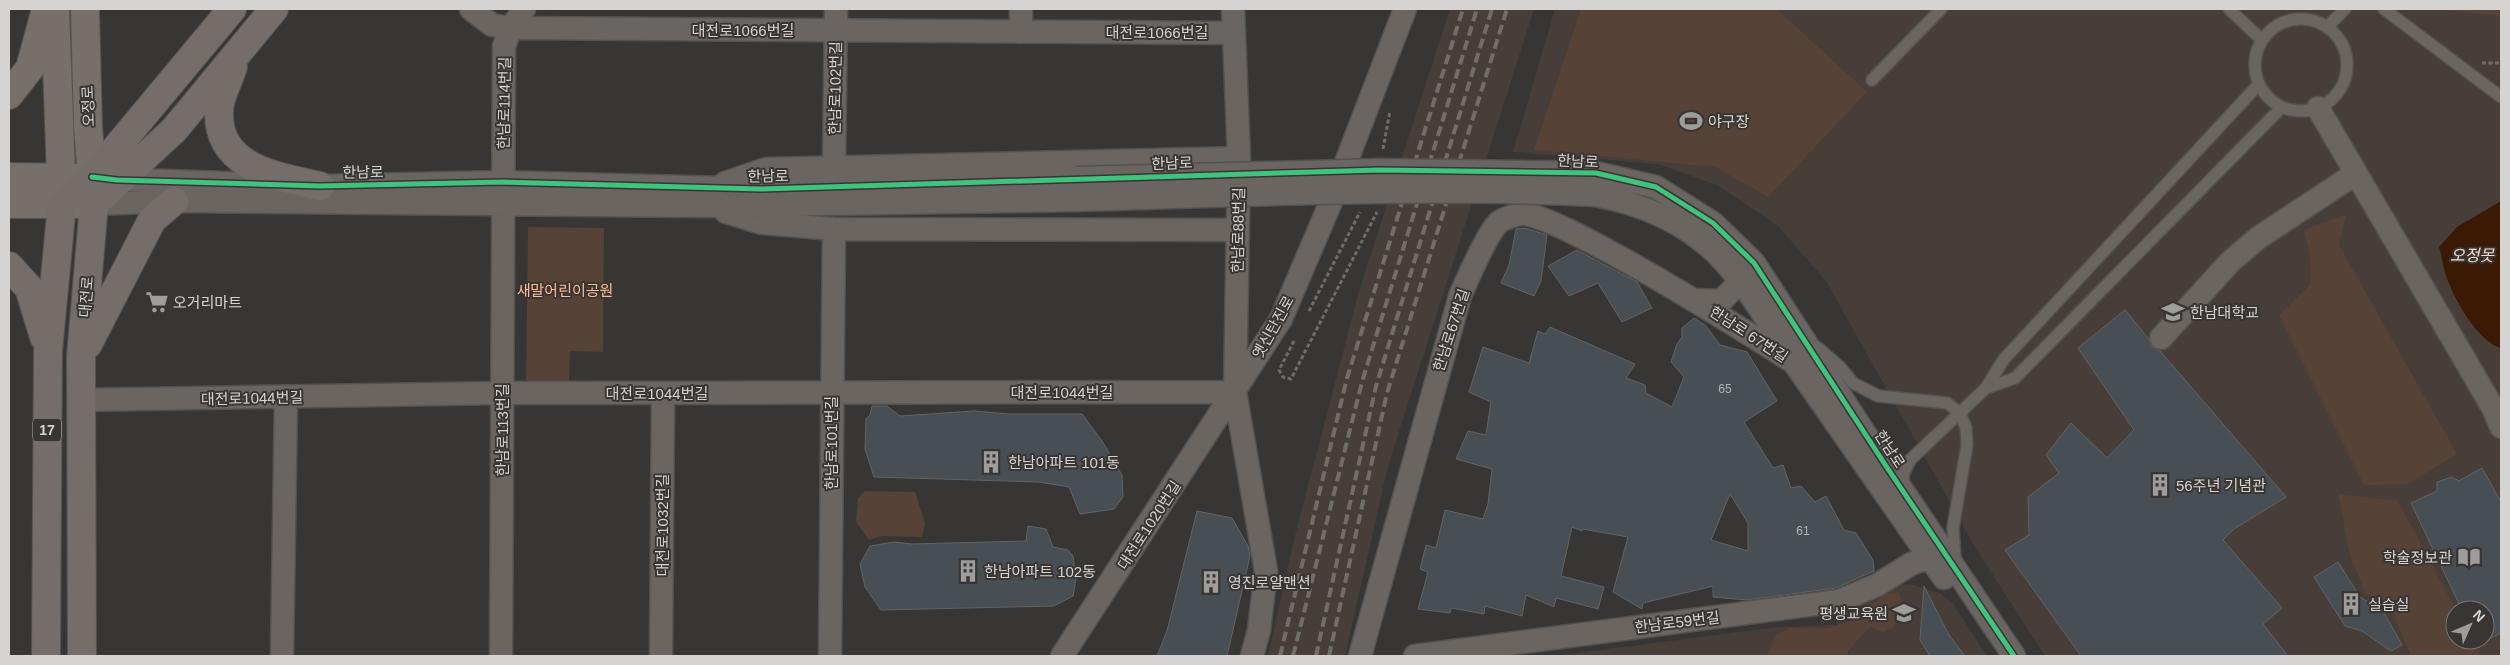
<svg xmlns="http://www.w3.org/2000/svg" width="2510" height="665" viewBox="0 0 2510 665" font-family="Arial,'Noto Sans KR',sans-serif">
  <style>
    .built { fill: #473e39; fill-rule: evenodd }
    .green { fill: #564236 }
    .water { fill: #3a1905 }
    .building { fill: #484f54; stroke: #636362; fill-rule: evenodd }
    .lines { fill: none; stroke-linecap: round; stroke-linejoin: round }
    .lane-casing { stroke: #545251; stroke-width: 14 }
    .street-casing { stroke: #545251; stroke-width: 25 }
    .secondary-casing { stroke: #545251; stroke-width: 30 }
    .primary-casing { stroke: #545251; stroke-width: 30 }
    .path { stroke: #706c6a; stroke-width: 3; stroke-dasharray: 4 2.5; stroke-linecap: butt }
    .lane { stroke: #6a6561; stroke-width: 11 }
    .street { stroke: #6a6561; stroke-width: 22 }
    .secondary { stroke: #766f6a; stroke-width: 28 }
    .primary { stroke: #746d69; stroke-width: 28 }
    .rail { stroke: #706d6b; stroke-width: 4; stroke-dasharray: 10 5; stroke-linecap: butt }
    .street-bridge-casing { stroke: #545251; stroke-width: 25; stroke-linecap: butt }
    .street-bridge { stroke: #6a6561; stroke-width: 22 }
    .cycleway-casing { stroke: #393533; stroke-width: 8 }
    .cycleway { stroke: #40c37c; stroke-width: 5 }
    .labels { text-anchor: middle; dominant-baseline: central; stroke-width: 4; stroke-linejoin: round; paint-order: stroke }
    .number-label { font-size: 12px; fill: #b2b3b2 }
    .shield { fill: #393533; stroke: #a7a4a2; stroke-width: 1 }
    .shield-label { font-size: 14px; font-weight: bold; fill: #d6d4d2 }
    .street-label { font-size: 15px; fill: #d6d4d2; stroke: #393533 }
    .poi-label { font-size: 15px; fill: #d6d4d2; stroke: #393533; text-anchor: start }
    .park-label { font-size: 15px; fill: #feba92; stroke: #393533 }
    .water-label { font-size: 16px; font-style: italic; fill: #f7dbcb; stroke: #393533 }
  </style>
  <rect width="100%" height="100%" fill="#383634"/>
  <path class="built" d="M1450 9H1534L1388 466 1345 656H1268L1296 532 1359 291Z
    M1555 9H2501V656H2045L1978 552 1826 281 1778 226 1717 185 1658 164 1513 152ZM2455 610H2485V640H2455Z
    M1886 583 1912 585 1940 593 1952 602 1987 656H1850L1844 634V656H1553L1779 627 1838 625 1836 620 1860 606Z"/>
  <path class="green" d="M1581 9H1777L1867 92 1768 197 1715 167 1534 150Z
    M2434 9H2501V16Z
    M2346 214 2339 245 2457 454 2408 484 2364 485 2279 315 2311 284 2310 254 2304 230Z
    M528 227 604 228 603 352 570 351 569 382 526 381Z
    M865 491 915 492 925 523 922 537 881 536 869 540 856 522 858 498Z
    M2338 494 2398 501 2456 610 2455 640H2472L2481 656H2411L2392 611 2382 598 2366 594 2350 556Z
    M1899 592 1901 601 1894 627 1883 632 1870 627 1848 651 1849 656H1766L1777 634 1790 628H1828L1851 621 1887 593Z"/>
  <path class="water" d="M2501 201V348C2478 342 2454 299 2447 278 2443 268 2442 257 2439 247L2457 227Z"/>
  <path class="building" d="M1525 228 1547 235 1541 281 1534 296 1501 283 1509 265 1516 229Z
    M1577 250 1637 282 1652 308 1622 322 1598 283 1569 296 1548 266Z
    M2125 310 2148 338 2152 347 2160 351 2286 497 2234 529 2223 540 2282 608 2263 624 2288 656H2081L2005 550 2029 535 2028 497 2059 473 2046 455 2071 423 2107 458 2134 430 2078 348Z
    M1694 318 1706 326 1720 345 1747 352 1777 401 1744 422 1773 468 1783 465 1791 488 1801 486 1815 502 1826 496 1844 530 1856 533 1873 560 1874 571 1836 588 1747 600 1713 597V586L1643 603 1642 609 1613 592 1628 537 1583 529 1582 531 1572 527 1561 576 1604 587 1598 609 1556 598 1554 607 1526 595 1522 616 1485 606 1484 614 1451 608 1450 613 1418 609 1428 572 1420 569 1426 545 1436 548 1445 510 1483 519 1488 504 1492 469 1456 459 1468 431 1486 435 1491 402 1469 392 1483 347 1529 363 1538 331 1545 334 1550 327 1635 364 1626 378 1645 385 1646 393 1672 407 1684 377 1671 362 1677 344 1682 337V328ZM1730 494 1748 523V551L1711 540Z
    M872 406H887L900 416 974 411 1009 414H1082L1102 441 1122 475 1123 497 1114 509 1080 514 1069 487 1039 482 874 477 865 449 866 419 870 415Z
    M2482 468 2501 502V633L2485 641V610H2462L2411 503 2437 491V482L2452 477 2459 481Z
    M1197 511 1232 518 1248 546 1250 556 1227 656H1157L1167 631Z
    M1028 526 1046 529 1053 547 1068 550 1073 556 1076 579 1073 596 1054 606 881 610 865 587 860 564 870 546 894 542 912 544 1026 541Z
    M2338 562 2360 597 2383 611 2402 645 2391 651 2362 631 2345 626 2314 577Z
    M1924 586 1949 635 1965 656H1930L1920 640Z"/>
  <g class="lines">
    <defs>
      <path id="lane" d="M2229 9 2262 40
        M2384 9 2501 97
        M2255 65a46 46 0 1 1 92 0a46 46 0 1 1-92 0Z
        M2327 27 2345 9
        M1872 80 1941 9
        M1817 347 1840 367 1853 383 1878 396 1947 403 1960 413 1966 428 1967 445 1953 528 1955 559
        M1986 388 2015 378 2282 107
        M1904 487 1903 475 1910 460 1986 388 2004 359 2259 84"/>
      <path id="street" d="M471 9 492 25 511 28 1233 33
        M1021 9V32
        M1233 9 1239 158 1235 392 1266 571 1259 630 1252 656
        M2318 108 2493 408 2501 427
        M834 167 836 9
        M1596 173 1656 187 1713 223 1754 263 1886 466 2014 656
        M108 179 320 186 503 182 760 189 1076 178
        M725 183 766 169 1239 158
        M1595 195C1641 204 1681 220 1716 253 1749 286 1771 328 1797 367 1846 437 1895 508 1944 578
        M94 204 174 201 706 206 1077 200
        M726 212 762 223 834 229 1238 230
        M1695 300 1721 301 1740 282
        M2161 338 2230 262 2258 238 2355 174
        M80 400 502 393 1235 392
        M282 656 286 398
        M501 656 504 46 511 28 524 9
        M661 656 663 393
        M830 656 834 229
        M1062 656 1281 319 1330 204 1405 9
        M1360 656 1460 296C1467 280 1487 233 1499 222 1503 219 1515 215 1520 214 1550 208 1760 340 1796 364
        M1415 656 1839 601 1877 585 1911 564 1929 557"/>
      <path id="secondary" d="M55 9 62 204
        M9 95 30 68 46 9
        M9 177 78 178
        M9 204H94L88 126 85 9"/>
      <path id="primary" d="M233 67C229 80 219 98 219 111 217 169 277 176 320 186
        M9 266 29 288 44 337
        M88 344 152 220 174 201
        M46 656 48 351 62 204 92 177 232 9
        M82 656 81 356 94 204 174 130 274 9"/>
    </defs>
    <use href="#lane" class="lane-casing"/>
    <use href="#street" class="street-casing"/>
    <use href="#secondary" class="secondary-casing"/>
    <use href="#primary" class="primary-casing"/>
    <path class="path" d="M2482 63H2501
      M1383 149 1390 111
      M1309 311 1360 212
      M1294 341 1279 370 1283 377 1291 379 1377 212"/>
    <use href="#lane" class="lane"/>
    <use href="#street" class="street"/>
    <use href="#secondary" class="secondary"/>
    <use href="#primary" class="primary"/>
    <path class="rail" d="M1280 656 1347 378 1463 9
      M1293 656 1362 382 1477 9
      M1316 656 1376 386 1492 9
      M1329 656 1387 393 1507 9"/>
    <defs>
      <path id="street-bridge" d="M1076 178 1380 170 1596 173
        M1077 200C1250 195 1422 187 1595 195"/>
    </defs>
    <use href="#street-bridge" class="street-bridge-casing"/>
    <use href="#street-bridge" class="street-bridge"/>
    <defs>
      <path id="cycleway" d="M92 177 117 180 320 186 503 182 760 189 1380 170 1596 173 1656 187 1713 223 1754 263 1886 466 2014 656"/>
    </defs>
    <use href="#cycleway" class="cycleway-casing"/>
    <use href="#cycleway" class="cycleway"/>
  </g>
  <defs>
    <symbol id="stadium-bare" viewBox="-9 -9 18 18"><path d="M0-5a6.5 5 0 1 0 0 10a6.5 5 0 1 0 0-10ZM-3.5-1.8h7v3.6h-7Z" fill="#9f9d9b" stroke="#393533" stroke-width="2.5" paint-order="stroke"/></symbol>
    <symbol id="supermarket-bare" viewBox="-9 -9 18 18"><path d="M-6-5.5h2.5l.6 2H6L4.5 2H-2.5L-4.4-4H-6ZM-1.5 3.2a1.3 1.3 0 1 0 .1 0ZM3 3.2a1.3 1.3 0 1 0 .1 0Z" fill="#9f9d9b" stroke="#393533" stroke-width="2.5" paint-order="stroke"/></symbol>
    <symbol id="university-bare" viewBox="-9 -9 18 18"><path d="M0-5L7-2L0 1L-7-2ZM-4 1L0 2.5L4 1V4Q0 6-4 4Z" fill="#9f9d9b" stroke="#393533" stroke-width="2.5" paint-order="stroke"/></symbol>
    <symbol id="building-bare" viewBox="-9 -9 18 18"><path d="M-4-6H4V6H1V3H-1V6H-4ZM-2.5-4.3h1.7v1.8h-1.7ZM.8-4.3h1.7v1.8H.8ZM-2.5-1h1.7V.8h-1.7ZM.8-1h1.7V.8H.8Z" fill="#9f9d9b" stroke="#393533" stroke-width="2.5" paint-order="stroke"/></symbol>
    <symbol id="library-bare" viewBox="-9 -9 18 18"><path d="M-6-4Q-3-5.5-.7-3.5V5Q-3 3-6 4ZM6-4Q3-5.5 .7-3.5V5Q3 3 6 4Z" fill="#9f9d9b" stroke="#393533" stroke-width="2.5" paint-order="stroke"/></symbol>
  </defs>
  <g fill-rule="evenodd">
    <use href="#stadium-bare" x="1675" y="105" width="32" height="32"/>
    <use href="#supermarket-bare" x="141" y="286" width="32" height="32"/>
    <use href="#university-bare" x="2157" y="296" width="32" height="32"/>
    <use href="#building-bare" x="975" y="446" width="32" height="32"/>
    <use href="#building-bare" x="2144" y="469" width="32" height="32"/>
    <use href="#library-bare" x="2453" y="541" width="32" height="32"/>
    <use href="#building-bare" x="952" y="555" width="32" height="32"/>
    <use href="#building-bare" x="1195" y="566" width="32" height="32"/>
    <use href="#building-bare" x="2335" y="588" width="32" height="32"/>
    <use href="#university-bare" x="1888" y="597" width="32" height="32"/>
  </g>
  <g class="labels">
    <g class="number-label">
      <text x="1725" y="389">65</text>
      <text x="1803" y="531">61</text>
    </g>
    <rect class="shield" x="33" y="418.5" width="28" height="23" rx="4"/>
    <g class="shield-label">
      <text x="47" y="430">17</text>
    </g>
    <g class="street-label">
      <text x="743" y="30">대전로1066번길</text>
      <text x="1157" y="32">대전로1066번길</text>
      <text transform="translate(835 88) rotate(-89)">한남로102번길</text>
      <text transform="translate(504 103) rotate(-89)">한남로114번길</text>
      <text transform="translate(88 106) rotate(-92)">오정로</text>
      <text transform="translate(1578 161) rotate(3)">한남로</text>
      <text transform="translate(1172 163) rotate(-2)">한남로</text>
      <text transform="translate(363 172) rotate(-1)">한남로</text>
      <text transform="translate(768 176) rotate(-1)">한남로</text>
      <text transform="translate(1238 230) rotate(-89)">한남로88번길</text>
      <text transform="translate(86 297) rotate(-85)">대전로</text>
      <text transform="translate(1273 327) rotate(-61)">옛신탄진로</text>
      <text transform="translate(1451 330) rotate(-72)">한남로67번길</text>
      <text transform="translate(1749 334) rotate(33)">한남로 67번길</text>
      <text x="1062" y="392">대전로1044번길</text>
      <text x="657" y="393">대전로1044번길</text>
      <text transform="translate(252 398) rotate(-1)">대전로1044번길</text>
      <text transform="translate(502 430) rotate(-90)">한남로113번길</text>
      <text transform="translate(831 443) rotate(-90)">한남로101번길</text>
      <text transform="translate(1890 449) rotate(57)">한남로</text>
      <text transform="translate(662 525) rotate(-90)">대전로1032번길</text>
      <text transform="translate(1149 525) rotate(-57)">대전로1020번길</text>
      <text transform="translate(1677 622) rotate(-7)">한남로59번길</text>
    </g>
    <g class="poi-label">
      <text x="1708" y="121">야구장</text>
      <text x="173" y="302">오거리마트</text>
      <text x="2190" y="312">한남대학교</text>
      <text x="1008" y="462">한남아파트 101동</text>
      <text x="2176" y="485">56주년 기념관</text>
      <text x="2452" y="557" text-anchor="end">학술정보관</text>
      <text x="984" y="571">한남아파트 102동</text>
      <text x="1228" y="582">영진로얄맨션</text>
      <text x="2368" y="604">실습실</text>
      <text x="1888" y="613" text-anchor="end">평생교육원</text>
    </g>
    <g class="park-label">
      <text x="565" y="290">새말어린이공원</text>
    </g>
    <g class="water-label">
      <text x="2472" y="255">오정못</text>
    </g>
  </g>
  <rect width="2510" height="665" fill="none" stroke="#d6d4d2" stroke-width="20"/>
  <g transform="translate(2470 625) rotate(45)"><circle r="24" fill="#393533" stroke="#787573"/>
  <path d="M0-4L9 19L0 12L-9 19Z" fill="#9f9d9b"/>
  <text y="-8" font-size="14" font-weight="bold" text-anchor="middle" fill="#d6d4d2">N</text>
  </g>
</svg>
